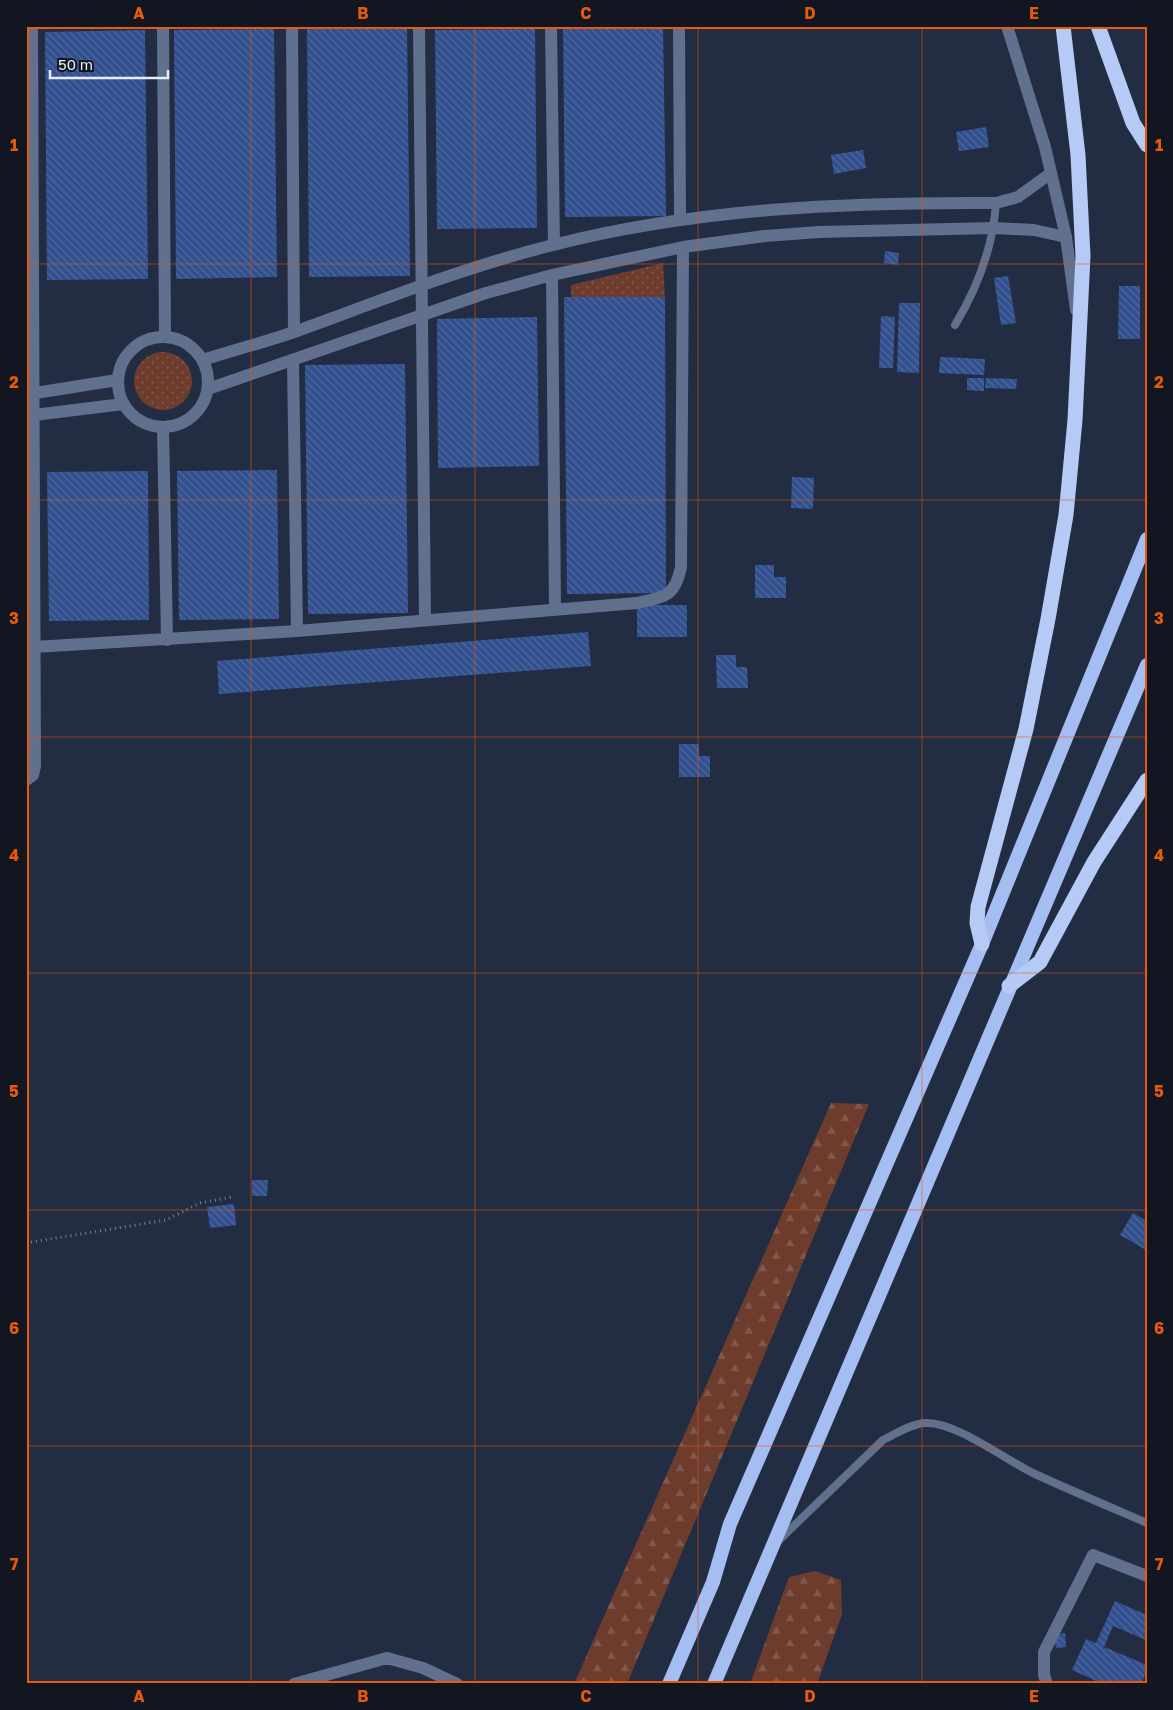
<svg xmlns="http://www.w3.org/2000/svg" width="1173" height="1710" viewBox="0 0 1173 1710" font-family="'Golos Text',sans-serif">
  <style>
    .grass { fill: url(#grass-dots) }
    .forest { fill: url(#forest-firs) }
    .building { fill: url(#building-back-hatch) }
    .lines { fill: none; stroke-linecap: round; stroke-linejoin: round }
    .path { stroke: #7a8497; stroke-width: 3; stroke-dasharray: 1 4; stroke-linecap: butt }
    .service { stroke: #61708d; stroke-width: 8 }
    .minor { stroke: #61708d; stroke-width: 12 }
    .tertiary { stroke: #61708d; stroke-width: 12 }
    .trunk { stroke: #a4bef2; stroke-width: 14 }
    .motorway { stroke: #b5cbf6; stroke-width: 15 }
    .grid { fill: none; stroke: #e8590c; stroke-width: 1; stroke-opacity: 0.55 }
    .neatline { fill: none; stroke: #e8590c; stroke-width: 2 }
    .grid-label { font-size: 16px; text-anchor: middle; font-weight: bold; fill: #e8590c }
  </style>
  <defs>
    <pattern id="grass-dots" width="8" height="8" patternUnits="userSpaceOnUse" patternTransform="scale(1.25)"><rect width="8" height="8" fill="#6d3c2c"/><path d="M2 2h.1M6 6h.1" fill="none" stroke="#82584c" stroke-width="1.8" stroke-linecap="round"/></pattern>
    <pattern id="forest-firs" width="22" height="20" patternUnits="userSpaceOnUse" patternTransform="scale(1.25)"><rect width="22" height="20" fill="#6d3c2c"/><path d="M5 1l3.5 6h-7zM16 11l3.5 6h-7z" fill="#82584c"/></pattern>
    <pattern id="building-back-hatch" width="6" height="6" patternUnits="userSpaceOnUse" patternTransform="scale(1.25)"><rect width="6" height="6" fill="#324f8e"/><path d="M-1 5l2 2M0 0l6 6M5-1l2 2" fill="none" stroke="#50699f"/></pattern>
  </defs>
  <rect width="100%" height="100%" fill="#222d44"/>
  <path class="grass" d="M663 263 665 297H571V285Z
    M134 381a29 29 0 1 1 58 0a29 29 0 1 1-58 0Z"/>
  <path class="forest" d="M831 1103 869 1104 627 1684H574Z
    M815 1571 841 1580 842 1614 817 1684H750L789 1577Z"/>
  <path class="building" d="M563 26H663L666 216 565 217Z
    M407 27 410 276 309 277 307 29Z
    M274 29 277 277 176 279 174 30Z
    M535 29 537 228 437 229 435 30Z
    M145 30 148 279 47 280 45 32Z
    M986 127 989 147 959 151 956 132Z
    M863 150 866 168 834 174 831 155Z
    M885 251 899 253 898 265 884 263Z
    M1008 276 1016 323 1001 325 994 278Z
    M1119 286H1140V339H1118Z
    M564 297H665L666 593 567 594Z
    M899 303H920L919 373 897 372Z
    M881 316 895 317 893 368H879Z
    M537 317 539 466 438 468 437 319Z
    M940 357 985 359 984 375 939 373Z
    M405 364 408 613 308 614 305 365Z
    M967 378H984V391L967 390Z
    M986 378 1017 379 1016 389 985 388Z
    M277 470 279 619 179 620 177 471Z
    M148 471 149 620 49 621 47 472Z
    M792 477 814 478 813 509 791 508Z
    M755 565H774V577H786V598H755Z
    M637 605H687V637H637Z
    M588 632 591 666 219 694 217 661Z
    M716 655H736V667H747L748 688H717Z
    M679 744H699V756H710V777H679Z
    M252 1180H268L267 1196H252Z
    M234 1204 236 1225 210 1228 207 1207Z
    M1133 1213 1147 1221 1146 1250 1120 1235Z
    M1115 1601 1147 1615 1146 1640 1113 1626 1104 1647 1147 1665V1671L1141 1684H1103L1072 1670 1086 1639 1096 1643Z
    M1065 1633 1066 1647 1056 1648 1053 1635Z"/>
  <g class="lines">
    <path class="path" d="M26 1243 166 1220 200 1203 232 1197"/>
    <path class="service" d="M955 325C978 287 993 247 996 203
      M777 1542 883 1440C895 1434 911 1424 925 1423 955 1421 1007 1461 1035 1474 1072 1491 1110 1507 1147 1523"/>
    <path class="minor" d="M163 26 165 336
      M292 26 294 332
      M419 26 425 619
      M551 26 554 245
      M679 26 680 220
      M552 275 555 609
      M118 382a45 45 0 1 1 90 0a45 45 0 1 1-90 0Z
      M203 360C234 350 266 342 297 331 382 300 465 267 553 245 698 208 847 202 996 203L1018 197 1051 173
      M293 361 297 631
      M208 389 486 293 552 275 683 247 765 236 819 232 994 228 1034 230 1066 237
      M29 394 117 380
      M26 416 123 404
      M163 427 167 640
      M34 647 297 631 637 603C664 597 675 597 681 567L683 247
      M26 780 33 775 35 766 32 26
      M294 1684 387 1658 423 1668 457 1684
      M1047 1684 1044 1675V1652L1093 1555 1147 1576"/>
    <path class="tertiary" d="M1007 26 1045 147 1066 237 1076 310"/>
    <path class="trunk" d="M669 1684 713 1582 730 1524 982 944 1147 539
      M714 1684 1147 665"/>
    <path class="motorway" d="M1098 26 1133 123 1147 145
      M982 944 977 923 978 907 1026 729 1048 619 1066 515 1075 420 1083 256 1078 155 1063 26
      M1009 986 1040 962 1094 862 1147 780"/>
  </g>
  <path class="grid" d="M251 26V1684M475 26V1684M698 26V1684M922 26V1684M26 264H1147M26 500H1147M26 737H1147M26 973H1147M26 1210H1147M26 1446H1147"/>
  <rect width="1173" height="1710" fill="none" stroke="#111620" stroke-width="55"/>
  <path d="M50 70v8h118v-8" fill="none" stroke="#e5edfc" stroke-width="2.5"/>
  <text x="58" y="70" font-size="15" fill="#e5edfc" stroke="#111620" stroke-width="4" paint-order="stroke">50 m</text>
  <rect x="28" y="28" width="1118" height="1654" class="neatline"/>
  <g class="grid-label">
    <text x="139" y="19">A</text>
    <text x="363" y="19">B</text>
    <text x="586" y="19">C</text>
    <text x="810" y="19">D</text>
    <text x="1034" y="19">E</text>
    <text x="14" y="151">1</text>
    <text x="1159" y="151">1</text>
    <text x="14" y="388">2</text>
    <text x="1159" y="388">2</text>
    <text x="14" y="624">3</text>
    <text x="1159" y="624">3</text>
    <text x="14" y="861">4</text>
    <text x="1159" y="861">4</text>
    <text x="14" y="1097">5</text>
    <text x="1159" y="1097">5</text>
    <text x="14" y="1334">6</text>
    <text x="1159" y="1334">6</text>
    <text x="14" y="1570">7</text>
    <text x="1159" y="1570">7</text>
    <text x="139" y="1702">A</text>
    <text x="363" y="1702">B</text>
    <text x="586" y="1702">C</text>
    <text x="810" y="1702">D</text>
    <text x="1034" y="1702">E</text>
  </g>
</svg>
